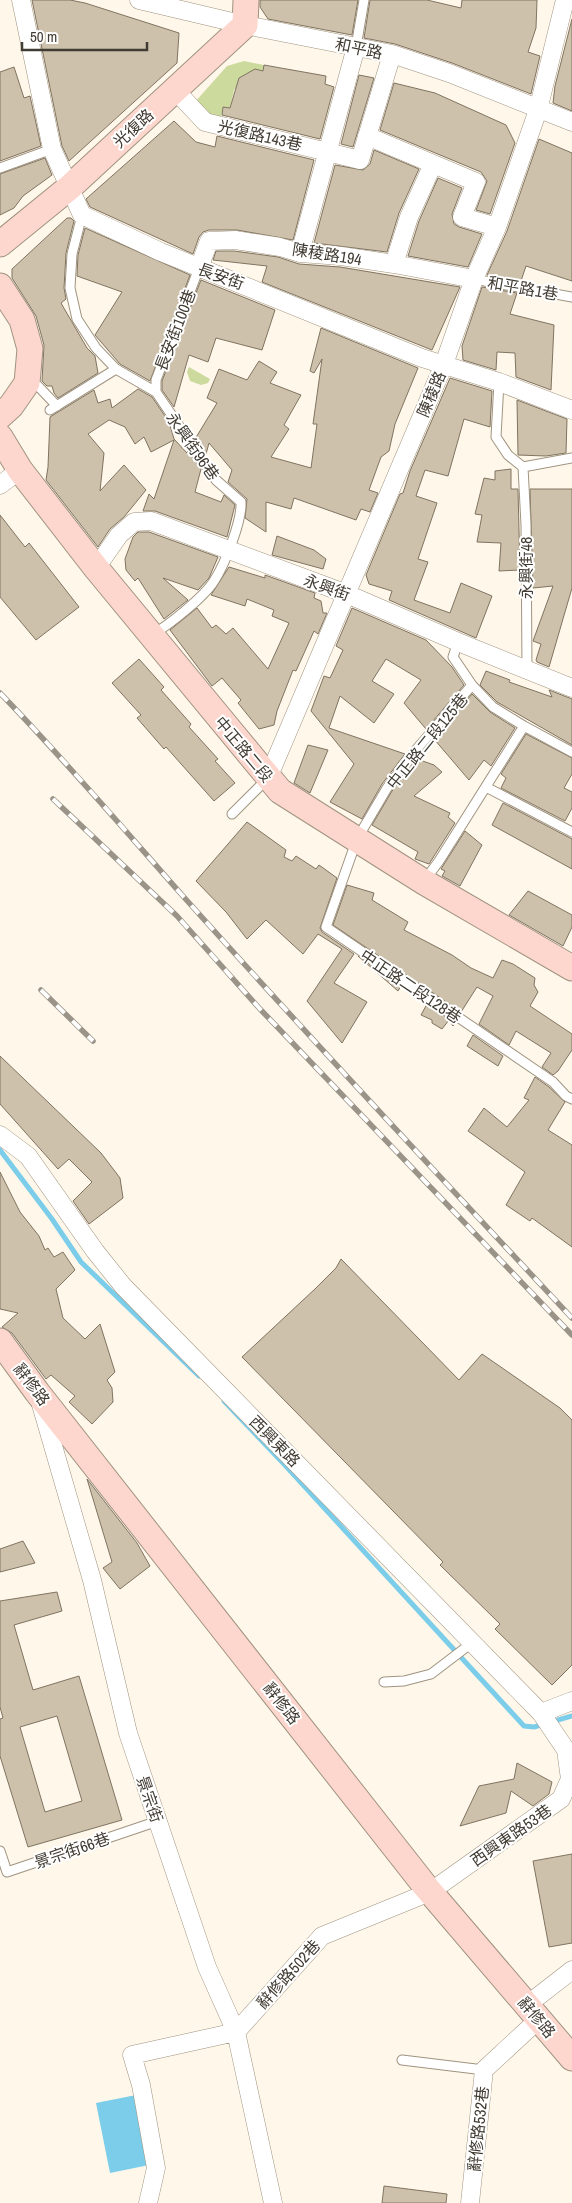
<svg xmlns="http://www.w3.org/2000/svg" width="572" height="2203" viewBox="0 0 572 2203" font-family="'Archivo Narrow','Noto Sans TC',sans-serif">
  <style>
    .green { fill: #ccdb9d }
    .water { fill: #7ccde9 }
    .lines { fill: none; stroke-linecap: round; stroke-linejoin: round }
    .stream { stroke: #7ccde9; stroke-width: 5 }
    .building { fill: #cdc1ac; stroke: #807461; fill-rule: evenodd }
    .lane-casing { stroke: #a09480; stroke-width: 11 }
    .street-casing { stroke: #a09480; stroke-width: 19 }
    .secondary-casing { stroke: #a09480; stroke-width: 27 }
    .lane { stroke: #fff; stroke-width: 9 }
    .street { stroke: #fff; stroke-width: 18 }
    .secondary { stroke: #fdd6cd; stroke-width: 25 }
    .rail-casing { stroke: #999388; stroke-width: 5.5 }
    .rail { stroke: #fff; stroke-width: 4; stroke-dasharray: 11; stroke-linecap: butt }
    .labels { text-anchor: middle; dominant-baseline: central; stroke-width: 4; stroke-linejoin: round; paint-order: stroke }
    .street-label { font-size: 16px; fill: #413c33; stroke: #fff }
  </style>
  <rect width="100%" height="100%" fill="#fff7ea"/>
  <path class="green" d="M244 61 264 65 263 71 255 69 234 90 230 108 223 107 218 133 186 112 227 66Z
    M189 367 210 379 208 383 201 385 190 381 187 372Z"/>
  <path class="water" d="M136 2095 149 2165 110 2173 96 2103Z"/>
  <g class="lines">
    <path class="stream" d="M0 1150 52 1219 81 1262 199 1376
      M224 1401 283 1463 524 1726 534 1727 572 1716"/>
  </g>
  <path class="building" d="M32 0H70L85 3 179 33 177 63 69 161 62 146Z
    M260 0H358L352 35 268 19 260 7Z
    M370 0H427L461 8 462 0H537L536 28 528 52 540 56 531 94 452 63 395 44 364 38Z
    M572 19V111L553 103 555 86Z
    M264 65 326 76 325 84 334 87 320 139 222 115 223 107 230 108 239 78 255 69 263 71Z
    M14 67 24 98 30 96 41 146 0 161V72Z
    M359 75 374 78 353 147 341 144Z
    M394 83 435 93 506 125 515 143 490 214 476 210 487 181 481 172 380 130Z
    M174 121 196 142 215 147 217 136 314 160 293 240 237 230H209L203 232 199 237 193 254 90 207 86 199Z
    M539 139 572 153V281L526 266 521 281 487 275 507 231Z
    M374 150 419 169 399 213 387 252 314 243 335 165 363 170 370 164Z
    M45 158 52 175 23 196 14 208 0 215V174Z
    M438 178 462 188 452 214 454 224 459 227 482 234 468 267 408 256 419 221Z
    M67 218H71L74 221 66 253 64 288 66 299 61 303 87 348 95 356 98 373 58 398 54 393 52 386H47L42 381 44 345 36 316 12 278V269Z
    M85 228 190 275 150 381 120 364 95 335 122 292 77 276 78 255Z
    M216 251H234L278 257 299 264 340 267 460 287 432 350 262 282 267 266 213 260Z
    M201 280 275 310 262 350 216 338 208 362 189 355 174 407 162 390V381Z
    M482 287 517 293 510 314 554 325 551 390 516 377 515 353 497 352 496 370 463 360 462 346Z
    M321 328 418 368 395 424 389 451 381 457 369 490 378 493 370 512 361 509 356 520 294 498 291 509 266 502V532L245 518 247 499 228 482 232 470 209 443 206 454 195 439 217 403 207 398 219 369 247 380 259 361 277 372 270 383 301 395 284 425 289 429 271 457 311 468 317 424H313L322 359 314 373 310 371Z
    M450 378 492 391 490 427 464 419 448 476 425 470 416 496 437 503 418 559 428 562 414 600 450 613 461 583 492 596 476 638 389 600 392 591 369 584 366 575 400 494 403 493 410 471Z
    M138 389 152 397 169 422 174 439 187 453 188 451 201 469 195 492 221 502 224 495 235 505 227 537 155 511H143L149 494 154 499 174 440 151 452 144 437 135 444 125 427 109 420 88 434 104 453 100 491 124 465 146 490 124 517 110 529 98 547 46 480 48 467 50 417 94 390 98 403 110 399 112 408Z
    M517 400 567 419 566 453 546 456 518 455Z
    M511 469V489H518L520 570 499 571 501 543 477 542 482 515 475 514 484 478 495 480V471Z
    M530 489H572V588L549 667 537 662 536 660 541 644 533 641 553 586 533 588Z
    M0 515 25 547 29 543 79 607 36 640 0 597Z
    M138 532H149L218 557 209 578 198 590 163 578 188 600 164 619 138 578 135 581 126 570 125 559 133 537Z
    M277 536 314 550 326 559 323 569 272 555Z
    M229 567 265 578V575L315 593 314 598 321 601 323 613H327L318 634 314 631 296 671 293 670 277 711 274 725 259 729 238 703 241 700 222 678 212 686 170 630 197 608 212 628 216 625 226 634 233 628 268 669 289 623 272 616 274 610 247 599 245 606 211 595Z
    M352 608 426 640 452 667 464 685 426 729 404 703 421 680 386 659 372 681 394 694 374 723 340 696 329 728 405 754 382 784 362 819 330 802 354 764 311 711 324 676 330 678 343 650 336 646Z
    M139 659 164 687 161 690 191 724 189 727 218 759 215 761 235 783 214 801 166 747 164 749 137 718 141 715 112 683Z
    M486 671 510 680 509 682 552 697 549 690 572 699V745L497 702 480 685Z
    M472 694 490 712 515 728 491 766 484 760 469 780 434 739Z
    M526 734 572 758V774L564 788 572 792V808L565 821 501 788 506 778 501 774Z
    M308 745 328 750 310 793 294 783Z
    M417 759 434 765 442 772 414 796 450 813 448 817 455 823 429 864 415 859 418 852 372 825 392 791Z
    M503 803 572 839V869L492 825Z
    M247 822 286 850 284 857 292 861 296 856 316 869 319 865 337 878 320 928 322 932 354 954 334 983 367 1002 342 1043 307 1001 342 949 318 934 303 954 266 920 247 939 226 912 196 881Z
    M465 831 482 845 460 886 442 876 445 871 441 869Z
    M347 885 374 893 372 900 408 922 404 930 452 955 471 968 493 978 502 960 513 964 535 978 534 985 538 992 530 1006 572 1034V1050L558 1071 553 1075 542 1067 551 1053 516 1031 509 1045 479 1024 493 996 477 987 461 1012 333 925Z
    M528 891 572 915V927L563 946 509 915Z
    M358 956 401 986 398 991Z
    M427 1004 455 1023 453 1026 449 1020 442 1029 432 1023V1020L421 1015Z
    M473 1035 503 1056 498 1066 467 1046Z
    M0 1056 101 1153 120 1178 123 1198 89 1224 73 1201 92 1182 69 1159 58 1169 0 1104Z
    M535 1077 549 1087 565 1102 548 1130 572 1145V1247L532 1218 530 1221 506 1205 525 1172 468 1131 484 1108 507 1127 529 1100 524 1098Z
    M0 1172 20 1212 39 1236 45 1250 48 1248 54 1257 63 1252 75 1270 56 1289 63 1318 85 1339 100 1324 115 1372 107 1380 112 1388 113 1402 92 1424 69 1402 75 1396 51 1375 46 1379 12 1333 2 1327 18 1313 0 1309Z
    M341 1259 459 1380 482 1354 560 1408 572 1420V1665L552 1685 495 1629 500 1624 440 1565 443 1562 242 1357 316 1288 336 1268Z
    M87 1479 137 1543 150 1566 120 1589 103 1568 112 1562Z
    M23 1541 35 1563 0 1572V1549Z
    M57 1592 62 1611 14 1625 33 1690 79 1676 122 1820 28 1847 0 1756V1719L3 1718 0 1707V1601ZM57 1716 82 1801 45 1812 20 1727Z
    M517 1763 552 1782 549 1794 533 1806 511 1791 506 1813 460 1826 479 1786 514 1779Z
    M572 1854V1943L549 1947 533 1861Z
    M384 2186 447 2194 446 2203H382Z"/>
  <g class="lines">
    <defs>
      <path id="lane" d="M356 47 364 0
        M0 168 52 149
        M82 215 72 254 70 288 77 319 96 348 116 369 156 392 216 480 241 502C242 521 225 564 214 581 204 597 169 625 153 634
        M474 279 572 297
        M499 382 496 437 508 455 523 467 572 458
        M29 384 38 386 57 406
        M156 392V380L199 268
        M50 410 116 369
        M523 467 526 525 527 669
        M458 642 453 657 472 685 415 751 387 788 357 839 326 927 553 1082 566 1096 572 1099
        M472 685 493 707 524 726
        M486 787 572 832
        M232 814 267 779
        M425 880 439 861 524 726 572 752
        M384 1682 404 1681 431 1674 473 1642
        M0 1851 7 1872 158 1821
        M402 2060 484 2070"/>
      <path id="street" d="M21 0 52 149 82 215 161 252 422 358 499 382 572 410
        M139 0 245 25 392 54 449 73 572 122
        M175 90 205 122 360 160 392 54
        M367 136 476 182 462 217 497 227
        M300 253 356 47
        M394 264 409 217 433 164
        M199 268 209 241 235 240 280 247 300 253 341 256 394 264 474 279
        M0 485 20 470
        M96 568 119 535 134 522 151 521 347 594 458 642 572 688
        M268 778 444 364 474 279 497 227 538 110 565 0
        M0 1135 28 1156 95 1251 123 1286 541 1713 572 1701
        M40 1401 92 1580 128 1733 207 1967 236 2032 273 2203
        M527 2005 572 1970
        M148 2203 156 2168 141 2085 132 2055 236 2032 322 1936 430 1892 561 1799 570 1779 566 1750 541 1713
        M470 2203 484 2070 539 2019"/>
      <path id="secondary" d="M0 244 70 187 245 25 246 0
        M0 286 22 320 30 349 27 383 11 406 0 416
        M0 437 20 470 96 568 280 791 424 882 572 968
        M0 1341 37 1392 426 1887 572 2058"/>
    </defs>
    <use href="#lane" class="lane-casing"/>
    <use href="#street" class="street-casing"/>
    <use href="#secondary" class="secondary-casing"/>
    <use href="#lane" class="lane"/>
    <use href="#street" class="street"/>
    <use href="#secondary" class="secondary"/>
    <defs>
      <path id="rail" d="M0 693C63 758 122 827 182 895 310 1038 441 1178 572 1318
        M53 799 177 916 260 1009 572 1335
        M41 990 93 1041"/>
    </defs>
    <use href="#rail" class="rail-casing"/>
    <use href="#rail" class="rail"/>
  </g>
  <g class="labels">
    <g class="street-label">
      <text transform="translate(359 48) rotate(12)">和平路</text>
      <text transform="translate(133 128) rotate(-43)">光復路</text>
      <text transform="translate(260 135) rotate(13)">光復路143巷</text>
      <text transform="translate(327 254) rotate(9)">陳稜路194</text>
      <text transform="translate(221 276) rotate(20)">長安街</text>
      <text transform="translate(523 288) rotate(10)">和平路1巷</text>
      <text transform="translate(175 330) rotate(-69)">長安街100巷</text>
      <text transform="translate(431 394) rotate(-67)">陳稜路</text>
      <text transform="translate(193 446) rotate(55)">永興街96巷</text>
      <text transform="translate(526 568) rotate(-90)">永興街48</text>
      <text transform="translate(327 587) rotate(20)">永興街</text>
      <text transform="translate(427 741) rotate(-51)">中正路二段125巷</text>
      <text transform="translate(244 749) rotate(50)">中正路二段</text>
      <text transform="translate(411 986) rotate(34)">中正路二段128巷</text>
      <text transform="translate(32 1384) rotate(53)">辭修路</text>
      <text transform="translate(275 1441) rotate(45)">西興東路</text>
      <text transform="translate(282 1703) rotate(52)">辭修路</text>
      <text transform="translate(150 1799) rotate(71)">景宗街</text>
      <text transform="translate(511 1835) rotate(-35)">西興東路53巷</text>
      <text transform="translate(72 1850) rotate(-19)">景宗街66巷</text>
      <text transform="translate(288 1974) rotate(-48)">辭修路502巷</text>
      <text transform="translate(537 2017) rotate(50)">辭修路</text>
      <text transform="translate(478 2129) rotate(-84)">辭修路532巷</text>
    </g>
  </g>
  <path d="M22 42v8h125v-8" fill="none" stroke="#413c33" stroke-width="2.5"/>
  <text x="30" y="42" font-size="15" fill="#413c33" stroke="#ffffff" stroke-width="4" paint-order="stroke">50 m</text>
</svg>
